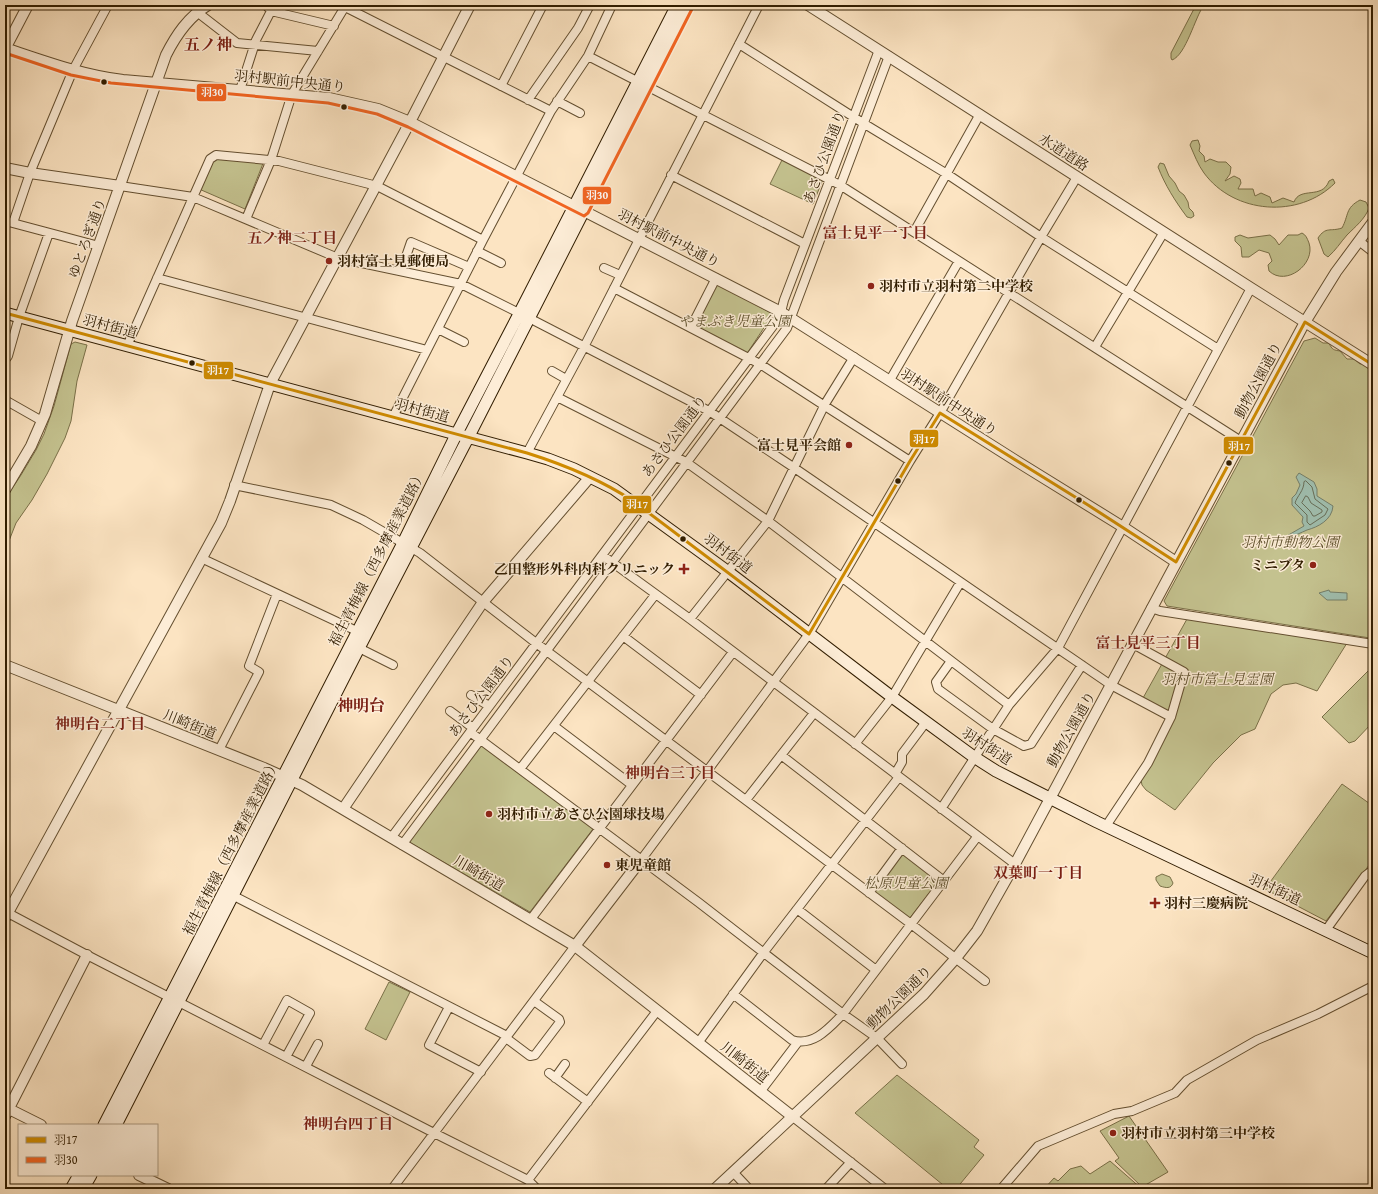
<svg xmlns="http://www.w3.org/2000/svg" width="1378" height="1194" viewBox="0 0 1378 1194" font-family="'Gentium Book Plus','Noto Serif JP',serif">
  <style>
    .green { fill: #c4c28f; stroke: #7a7048 }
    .water { fill: #a0bfaf; stroke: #747e69 }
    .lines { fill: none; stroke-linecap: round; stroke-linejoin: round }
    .shore { stroke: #686e58; stroke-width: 1 }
    .minor-casing { stroke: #644f30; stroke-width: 10 }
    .tertiary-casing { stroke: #644f30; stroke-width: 12 }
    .secondary-casing { stroke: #311d00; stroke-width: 13 }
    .minor { stroke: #fdedd7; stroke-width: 8 }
    .tertiary { stroke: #fdedd7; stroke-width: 10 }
    .secondary { stroke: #fdedd7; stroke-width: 11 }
    .bus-1-casing { stroke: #fdedd7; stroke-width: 6 }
    .bus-2-casing { stroke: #fdedd7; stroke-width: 6 }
    .bus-1 { stroke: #cf8b00; stroke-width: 3 }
    .bus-2 { stroke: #f26522; stroke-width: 3 }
    .bus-dot { fill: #311d00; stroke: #fdedd7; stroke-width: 1.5 }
    .poi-dot { fill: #8f2418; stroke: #fdedd7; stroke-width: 1.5 }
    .labels { text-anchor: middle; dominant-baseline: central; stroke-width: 3; stroke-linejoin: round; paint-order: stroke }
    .street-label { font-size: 14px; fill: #311d00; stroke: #fdedd7 }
    .poi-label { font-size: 14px; font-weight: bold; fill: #311d00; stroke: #fdedd7; text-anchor: start }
    .park-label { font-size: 14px; font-style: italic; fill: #5d4f2b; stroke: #fdedd7 }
    .neighbourhood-label { font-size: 15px; font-weight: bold; fill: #7a1f14; stroke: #fdedd7 }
    .quarter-label { font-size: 16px; font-weight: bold; fill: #7a1f14; stroke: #fdedd7 }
    .line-badge { stroke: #fdedd7; stroke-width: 1.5 }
    .badge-label { font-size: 11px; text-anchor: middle; font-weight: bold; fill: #fff }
  </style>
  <rect width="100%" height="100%" fill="#fce4c2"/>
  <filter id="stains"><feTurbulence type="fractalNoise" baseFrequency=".005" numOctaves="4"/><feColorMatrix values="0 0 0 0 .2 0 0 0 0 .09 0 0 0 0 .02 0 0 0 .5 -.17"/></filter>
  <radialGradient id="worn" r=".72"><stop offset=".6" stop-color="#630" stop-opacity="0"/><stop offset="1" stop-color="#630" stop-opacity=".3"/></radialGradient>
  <path class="green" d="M1196 5H1204C1195 17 1186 55 1172 60L1171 58V53Z
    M1198 140 1200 146 1199 151 1204 156 1205 162 1210 159 1218 162H1226L1231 167 1230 174 1225 181 1234 176 1240 179 1241 183 1238 189H1253L1255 196 1261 193 1270 197 1272 203 1283 198 1294 202C1300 186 1322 200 1329 181L1333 179 1335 183C1299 219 1234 214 1204 173 1198 165 1194 154 1190 145L1192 141Z
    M217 155 264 161 245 209 199 189Z
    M783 158 823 179 813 204 770 184Z
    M1160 163 1164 164 1169 176 1175 183 1179 191 1184 195 1188 202 1189 208 1193 212 1194 216 1191 218 1187 217C1175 201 1165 185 1158 167Z
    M1360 200 1366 202 1369 208C1365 219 1355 227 1347 235 1340 243 1336 250 1328 257L1324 254 1318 238C1326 226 1330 232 1342 228 1349 215 1345 208 1360 200Z
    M1302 233C1306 235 1307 238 1309 243 1316 264 1286 287 1269 271L1268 265 1272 261 1269 253 1259 250 1249 257H1242L1241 247 1235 241V237L1240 235 1248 238 1270 235 1275 239 1279 245 1288 235H1298Z
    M715 283 773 314 746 355 693 326Z
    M1315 338 1323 343H1329C1332 350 1334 350 1340 351L1347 359H1354L1360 364 1366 363 1373 369V636L1370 638 1167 606 1164 601 1304 341Z
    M75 342 87 345 77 381 71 421 65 438 47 474 32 500 16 523 5 551V499L21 475 36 450 44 434 54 406 71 344Z
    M1187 619 1347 643 1317 691 1296 683 1283 685 1271 694 1255 729 1241 735 1213 763 1175 810 1146 790 1142 785 1141 780 1175 715 1143 698Z
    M1373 666V722L1355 741 1349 743 1322 717Z
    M478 740 596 825 530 912 407 841Z
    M1342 784 1373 806V860L1326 921 1265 889Z
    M902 849 940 879 909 919 872 891Z
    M1162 874 1170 877 1173 883C1171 889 1166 888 1160 886L1156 880V877Z
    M389 982 410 992 386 1040 365 1029Z
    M897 1075 979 1140 974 1147 984 1155 956 1189H948L855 1113Z
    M1129 1116 1168 1172 1142 1187 1115 1161 1119 1158 1100 1131Z
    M1110 1161 1142 1189H1044L1054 1178 1058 1181 1070 1169 1081 1166 1090 1174Z"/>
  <path class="water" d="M1299 473 1314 482 1317 489V496L1333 506C1332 520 1318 527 1307 530 1304 531 1301 533 1298 534 1294 536 1290 536 1288 540H1286L1285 537 1304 526 1302 522 1303 517 1292 505V498L1296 494 1300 485 1296 477Z
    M1329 590 1330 592 1347 593V600H1327L1319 593Z"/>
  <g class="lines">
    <path class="shore" d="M1306 481 1312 487 1315 499 1328 509 1325 515 1310 525 1307 522V515L1295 503C1297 496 1304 491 1304 482Z
      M1306 496 1308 497 1311 503 1322 510V512L1315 516H1313L1310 511 1302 503Z"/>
    <defs>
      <path id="minor" d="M266 5 271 11 334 26
        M345 7 551 111
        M197 12 237 43 318 51
        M739 44 863 123 947 174 1041 237 1218 349
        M588 56 840 185 1241 441
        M501 86 543 5
        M240 90 256 40 271 11
        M528 100 578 28 590 5
        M557 101 580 113
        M671 175 805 244
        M120 186 193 197 338 258 461 284 529 318 709 411 793 467 1111 685 1171 717
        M246 219 271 160 292 94 346 5
        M5 221 99 246
        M13 223 30 173 73 70 108 5
        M914 232 980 114
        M1359 241 1373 252
        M477 251 501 263
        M604 268 620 275
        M401 271 411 242 469 267
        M157 278 427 350
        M614 288 760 364 910 461
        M691 327 716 278
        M438 329 464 342
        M127 346 210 159 216 155 279 161 377 186 483 240
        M1095 347 1164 232
        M5 360 8 356 19 317 49 233
        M552 371 566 379
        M890 380 959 261
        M557 397 686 462 768 521 1009 705
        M5 400 42 421
        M393 417 483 240 551 111 588 56 612 5
        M527 453 584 347 759 5
        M234 485 331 505 363 520 420 553 536 643 911 924 985 981
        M602 555 690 619 1015 864
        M201 558 361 633
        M1151 608 1160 611 1373 644
        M690 619 768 521 825 404 854 357
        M623 636 701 695
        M359 648 393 665
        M951 661 936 682 938 689 993 729 1024 746 1031 744 1082 665
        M471 695 489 706
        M450 711 473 728
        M554 726 632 785
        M470 732 698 902 843 1014 877 1038 902 1064
        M855 744 892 697 960 583
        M219 750 259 672 249 666 277 594
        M781 755 944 881
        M520 769 655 595
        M895 774 902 762V754L926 722
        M746 800 814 713
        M941 809 1009 705 1058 648 1251 288
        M1106 826 1148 763 1171 717 1184 672 1133 644
        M391 838 776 322 781 312 784 300 879 50
        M402 845 787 328 889 56
        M641 860 809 634 910 461 940 413 1041 237 1077 177
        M228 893 507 1036
        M869 893 902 848
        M797 909 876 970
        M8 913 87 955 434 1133 528 1180 537 1189
        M531 919 733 652
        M1326 930 1365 876 1373 870
        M733 994 792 1040C814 1047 830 1027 843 1014L977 837
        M449 1007 429 1045 481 1072
        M506 1038 530 1056 535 1055 560 1022 559 1019 534 1001
        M698 1043 764 952 899 777
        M263 1045 287 1000 310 1013 286 1057
        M306 1066 318 1044
        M549 1073 588 1102
        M555 1078 565 1064
        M760 1092 798 1042
        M793 1117 885 1189
        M733 1172 749 1189
        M528 1180 657 1011
        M392 1189 575 946
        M826 1189 851 1162
        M1001 1189 1038 1146 1114 1114 1132 1111 1175 1093 1187 1080 1257 1040 1318 1014 1373 986"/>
      <path id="tertiary" d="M808 5 1251 288 1373 365
        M5 48C44 61 82 75 123 80L329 98 378 109 410 122 781 312 1018 462 1123 527 1176 562
        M5 49 28 5
        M5 168 30 173 120 186
        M5 490 31 446 45 414 72 321 166 55C176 35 188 17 208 5
        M5 665 264 768 302 785 575 946 793 1117
        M343 809 483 602 590 477
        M5 918 221 523 230 501 270 384 410 122 470 5
        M575 946 641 860
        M5 1107 41 1125
        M5 1116 87 955
        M139 1175 168 1189
        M715 1189 924 994 956 958 977 931 1015 864 1305 322 1336 272 1373 222"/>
      <path id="secondary" d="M5 313 527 453 548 459 574 469 614 489 727 571 892 697 974 757 996 771 1097 822 1373 953
        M104 1125 403 543 456 435 519 314 677 5
        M116 1125 359 648 468 438 689 5
        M71 1189 79 1175
        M83 1189 91 1175"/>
    </defs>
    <use href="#minor" class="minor-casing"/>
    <use href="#tertiary" class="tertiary-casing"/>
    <use href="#secondary" class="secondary-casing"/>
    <use href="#minor" class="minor"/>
    <use href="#tertiary" class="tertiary"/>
    <use href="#secondary" class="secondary"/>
    <defs>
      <path id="bus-1" d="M5 313 527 453C565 465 600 479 633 501L809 634 910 461 940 413 1088 505 1176 562 1305 322 1373 365"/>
      <path id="bus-2" d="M5 53 71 75 111 83 328 103 377 114 408 127 584 216 588 213 693 7"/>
    </defs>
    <use href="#bus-1" class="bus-1-casing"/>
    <use href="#bus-2" class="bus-2-casing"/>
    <use href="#bus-1" class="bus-1"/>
    <use href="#bus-2" class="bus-2"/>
  </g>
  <g class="bus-dot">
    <circle cx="104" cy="82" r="3.5"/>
    <circle cx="344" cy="107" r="3.5"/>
    <circle cx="192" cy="363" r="3.5"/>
    <circle cx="1229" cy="463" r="3.5"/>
    <circle cx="898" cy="481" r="3.5"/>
    <circle cx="1079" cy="500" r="3.5"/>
    <circle cx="683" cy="539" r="3.5"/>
  </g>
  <g class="poi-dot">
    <circle cx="329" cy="261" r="4"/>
    <circle cx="871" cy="286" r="4"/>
    <circle cx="849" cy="445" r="4"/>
    <circle cx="1313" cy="565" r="4"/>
    <path d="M682 563h4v4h4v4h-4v4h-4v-4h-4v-4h4z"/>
    <circle cx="489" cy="814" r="4"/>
    <circle cx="607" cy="865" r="4"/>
    <path d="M1153 897h4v4h4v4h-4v4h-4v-4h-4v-4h4z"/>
    <circle cx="1113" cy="1133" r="4"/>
  </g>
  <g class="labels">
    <g class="street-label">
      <text transform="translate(290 81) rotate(6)">羽村駅前中央通り</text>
      <text transform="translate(1064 152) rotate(33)">水道道路</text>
      <text transform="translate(824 157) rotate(-70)">あさひ公園通り</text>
      <text transform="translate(87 238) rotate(-70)">ゆとろぎ通り</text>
      <text transform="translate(669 238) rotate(27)">羽村駅前中央通り</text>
      <text transform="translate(110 326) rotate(15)">羽村街道</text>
      <text transform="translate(1258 380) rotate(-62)">動物公園通り</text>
      <text transform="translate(949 402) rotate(33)">羽村駅前中央通り</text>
      <text transform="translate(422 410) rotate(15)">羽村街道</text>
      <text transform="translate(674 436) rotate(-53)">あさひ公園通り</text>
      <text transform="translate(728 553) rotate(37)">羽村街道</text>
      <text transform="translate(377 558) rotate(-63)">福生青梅線（西多摩産業道路）</text>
      <text transform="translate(481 696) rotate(-53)">あさひ公園通り</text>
      <text transform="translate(190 724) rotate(22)">川崎街道</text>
      <text transform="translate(1071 729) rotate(-61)">動物公園通り</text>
      <text transform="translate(987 746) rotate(33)">羽村街道</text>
      <text transform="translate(231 847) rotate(-63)">福生青梅線（西多摩産業道路）</text>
      <text transform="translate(479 873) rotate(30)">川崎街道</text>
      <text transform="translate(1275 889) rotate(25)">羽村街道</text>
      <text transform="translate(899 997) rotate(-44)">動物公園通り</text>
      <text transform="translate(745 1062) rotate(38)">川崎街道</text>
    </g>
    <g class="poi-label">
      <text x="337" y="261">羽村富士見郵便局</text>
      <text x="879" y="286">羽村市立羽村第二中学校</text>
      <text x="841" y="445" text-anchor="end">富士見平会館</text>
      <text x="1305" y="565" text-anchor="end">ミニブタ</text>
      <text x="675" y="569" text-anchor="end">乙田整形外科内科クリニック</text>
      <text x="497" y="814">羽村市立あさひ公園球技場</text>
      <text x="615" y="865">東児童館</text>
      <text x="1164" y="903">羽村三慶病院</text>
      <text x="1121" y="1133">羽村市立羽村第三中学校</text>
    </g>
    <g class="park-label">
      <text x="735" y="321">やまぶき児童公園</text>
      <text x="1290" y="542">羽村市動物公園</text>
      <text x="1217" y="679">羽村市富士見霊園</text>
      <text x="906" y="883">松原児童公園</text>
    </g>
    <g class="neighbourhood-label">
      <text x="875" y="232">富士見平一丁目</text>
      <text x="292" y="237">五ノ神二丁目</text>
      <text x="1148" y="642">富士見平三丁目</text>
      <text x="100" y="723">神明台二丁目</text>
      <text x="670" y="772">神明台三丁目</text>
      <text x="1038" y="872">双葉町一丁目</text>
      <text x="348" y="1123">神明台四丁目</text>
    </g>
    <g class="quarter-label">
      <text x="208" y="44">五ノ神</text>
      <text x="361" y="705">神明台</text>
    </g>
  </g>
  <g class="line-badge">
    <rect x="196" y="83" width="31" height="19" rx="4" fill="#f26522"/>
    <rect x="582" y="186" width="30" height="19" rx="4" fill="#f26522"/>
    <rect x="203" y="361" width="31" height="19" rx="4" fill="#cf8b00"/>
    <rect x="909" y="429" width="30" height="19" rx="4" fill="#cf8b00"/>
    <rect x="1223" y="436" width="31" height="19" rx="4" fill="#cf8b00"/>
    <rect x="622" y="495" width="30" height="19" rx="4" fill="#cf8b00"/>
  </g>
  <g class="badge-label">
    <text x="212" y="96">羽30</text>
    <text x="597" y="199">羽30</text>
    <text x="218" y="374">羽17</text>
    <text x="924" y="443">羽17</text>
    <text x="1239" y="450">羽17</text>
    <text x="637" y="508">羽17</text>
  </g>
  <rect width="1378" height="1194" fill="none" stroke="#fce4c2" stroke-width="20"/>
  <rect x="6" y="6" width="1366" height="1182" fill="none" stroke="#311d00" stroke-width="2"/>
  <rect x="10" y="10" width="1358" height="1174" fill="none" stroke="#311d00"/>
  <rect x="18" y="1124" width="140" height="52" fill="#fdedd7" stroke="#ab9a81"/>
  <rect x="26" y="1137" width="20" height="6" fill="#cf8b00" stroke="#ab9a81"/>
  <text x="54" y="1144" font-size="12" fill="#311d00">羽17</text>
  <rect x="26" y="1157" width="20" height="6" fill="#f26522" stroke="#ab9a81"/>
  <text x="54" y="1164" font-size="12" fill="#311d00">羽30</text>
  <rect width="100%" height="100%" filter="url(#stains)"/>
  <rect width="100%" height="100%" fill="url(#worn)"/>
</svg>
